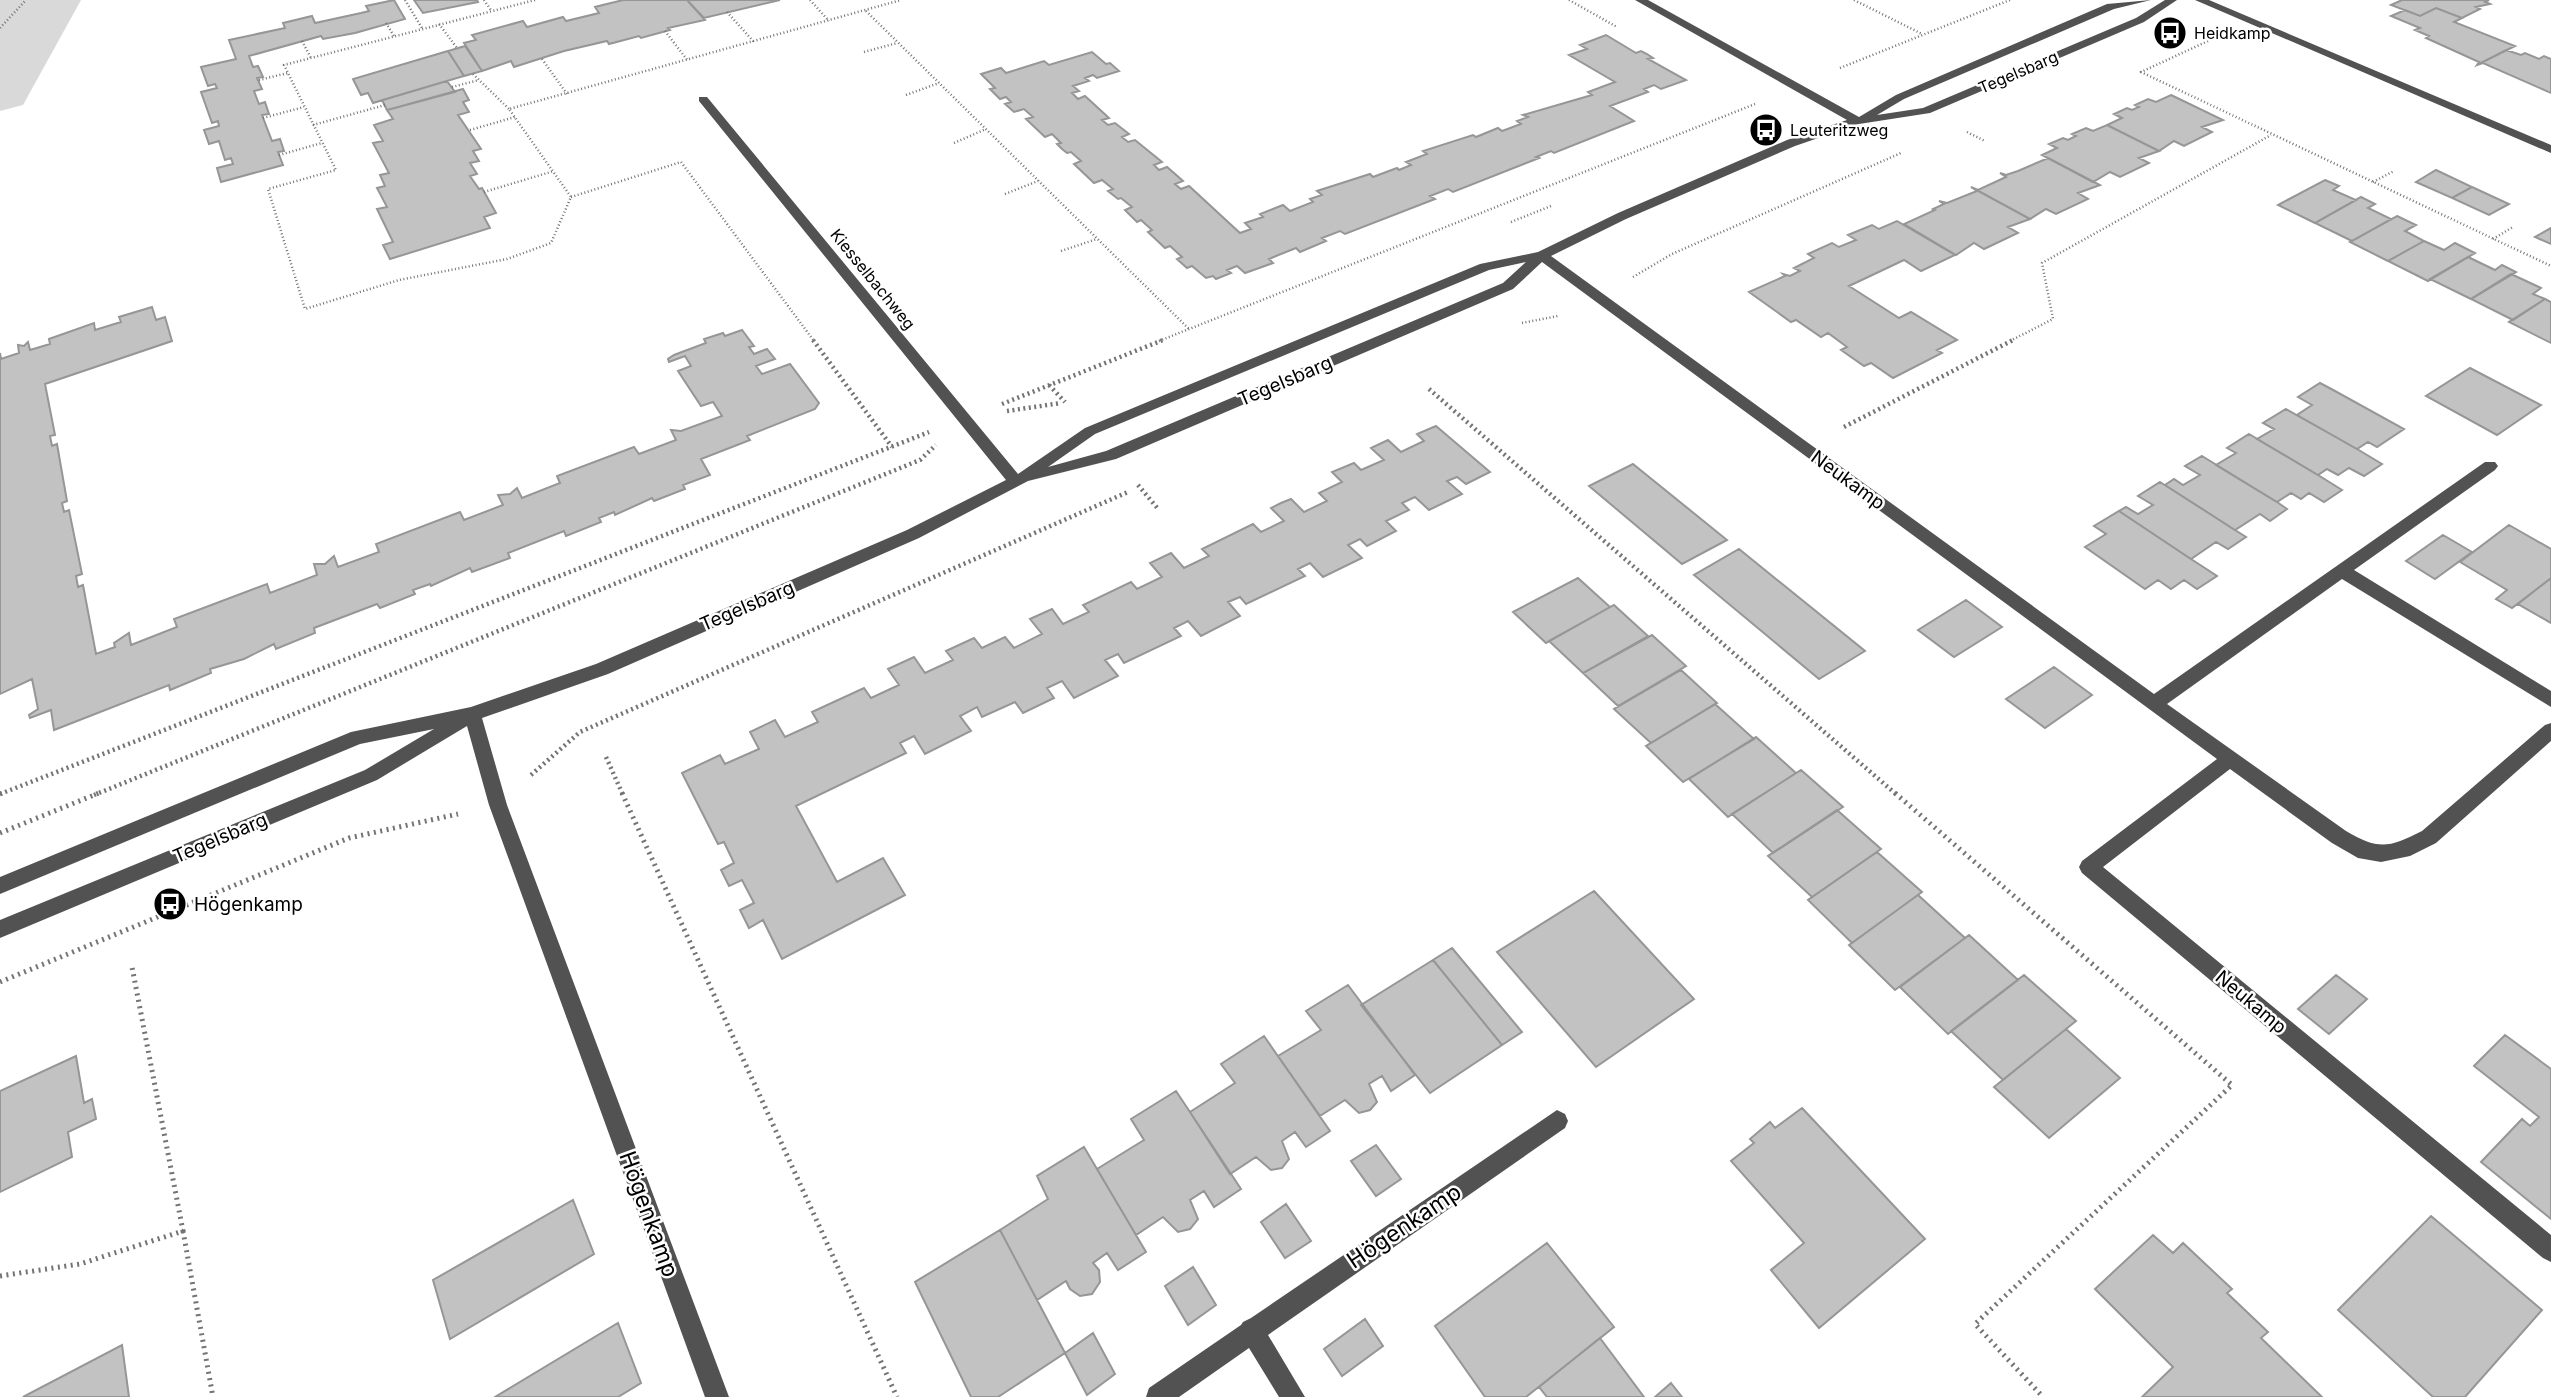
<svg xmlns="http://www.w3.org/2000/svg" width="2551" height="1397" viewBox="0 0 2551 1397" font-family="Inter,sans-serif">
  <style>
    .green { fill: #d9d9d9 }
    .building { fill: #c2c2c2; stroke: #969696; stroke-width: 2 }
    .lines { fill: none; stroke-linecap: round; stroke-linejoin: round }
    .path-far2 { stroke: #747474; stroke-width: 2.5; stroke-dasharray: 1 2.5; stroke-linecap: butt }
    .path-far1 { stroke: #747474; stroke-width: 4.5; stroke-dasharray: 2 3.5; stroke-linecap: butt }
    .path { stroke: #747474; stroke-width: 5; stroke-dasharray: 2 4.5; stroke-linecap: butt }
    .minor { fill: #525252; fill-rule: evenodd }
    .labels { text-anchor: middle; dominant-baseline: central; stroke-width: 5; stroke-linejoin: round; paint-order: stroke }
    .far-poi-label { font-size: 16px; fill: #000; stroke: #fff; text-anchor: start }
    .far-street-label { font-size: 16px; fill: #000; stroke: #fff }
    .street-label { font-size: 19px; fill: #000; stroke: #fff }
    .poi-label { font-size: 19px; fill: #000; stroke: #fff; text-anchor: start }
    .near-street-label { font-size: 23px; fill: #000; stroke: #fff }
  </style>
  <rect width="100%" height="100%" fill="#fff"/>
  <path class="green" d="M0 0H81L23 105 0 111Z"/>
  <path class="building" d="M394 0 405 19 355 33 323 39 321 36 249 56 253 67 258 66 263 77 257 78 262 89 254 91 259 104 265 102 269 114 262 115 272 141 280 139 284 151 278 152 283 165 221 182 217 168 233 164 231 158 225 160 219 141 209 144 204 130 219 126 218 121 212 123 201 92 217 88 215 84 208 86 201 67 236 59 229 40 285 28 283 23 312 16 315 23 361 13 369 11 366 6Z
    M414 0H477L478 2 423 13Z
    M623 0H687L705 20 668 28 670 30 641 38 639 36 609 44 607 41 564 51 514 67 511 61 482 71 464 43 476 40 472 35 523 21 527 27 563 17 566 21 599 13 595 7Z
    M687 0H780L704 18Z
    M2402 0H2489L2485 2 2490 4 2476 7 2480 9 2462 18 2436 8 2420 16 2391 5Z
    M2436 8 2462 18 2454 22 2515 46 2477 65 2479 62 2426 38 2429 36 2415 30 2420 28 2391 16 2405 10 2420 16Z
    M1606 35 1636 53 1641 51 1647 54 1653 58 1648 59 1686 80 1661 89 1654 85 1644 89 1648 92 1610 106 1634 121 1554 153 1551 151 1536 157 1539 158 1453 192 1448 189 1430 196 1435 199 1345 234 1340 231 1322 238 1326 241 1300 252 1296 248 1276 256 1269 259 1273 263 1245 273 1237 266 1227 270 1231 273 1216 279 1213 276 1206 278 1192 266 1187 268 1177 259 1182 257 1170 246 1165 248 1148 232 1152 230 1141 220 1137 222 1125 210 1132 207 1121 198 1118 199 1108 191 1113 189 1102 180 1094 183 1074 164 1081 161 1071 152 1067 153 1062 149 1057 144 1061 143 1052 134 1045 137 1026 119 1033 117 1024 109 1014 112 1005 104 1011 102 1006 97 1000 99 990 89 995 88 981 74 1001 68 1006 73 1044 61 1049 65 1092 52 1106 64 1110 63 1119 71 1097 78 1093 75 1085 78 1089 81 1073 86 1079 91 1072 93 1078 99 1085 96 1109 118 1102 120 1108 125 1115 123 1129 134 1122 137 1128 142 1135 140 1162 162 1154 165 1159 170 1167 167 1183 181 1175 184 1181 189 1189 186 1240 233 1251 229 1245 223 1263 217 1260 214 1283 205 1290 211 1313 202 1310 199 1322 195 1317 191 1370 174 1373 177 1397 168 1399 170 1411 165 1406 162 1427 154 1423 151 1473 135 1476 137 1498 128 1502 131 1521 124 1517 121 1528 117 1523 115 1592 95 1588 92 1615 82 1569 55 1587 49 1580 45Z
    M465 46 482 71 464 76 448 51Z
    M2506 50 2521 55 2525 53 2539 59 2544 56 2551 59V93L2483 63 2477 65Z
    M448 51 464 76 373 103 368 93 361 95 353 79Z
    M447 81 455 92 387 110 382 100Z
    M463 89 469 100 463 102 469 112 458 115 481 149 473 151 479 161 470 163 477 174 470 176 479 189 482 188 496 213 484 217 490 228 390 259 383 245 393 242 377 209 387 207 377 188 385 186 380 175 389 173 373 143 383 141 374 125 393 119 387 110Z
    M2171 95 2223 120 2202 127 2212 132 2184 146 2174 141 2159 151 2107 125 2122 118 2114 114 2127 108 2132 110 2139 107 2135 105 2148 99 2156 102Z
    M2107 125 2159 151 2139 158 2149 163 2120 177 2110 172 2093 182 2042 155 2057 148 2049 144 2063 138 2068 140 2076 136 2072 134 2086 128 2093 131Z
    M2048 158 2100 185 2078 193 2088 199 2056 214 2046 209 2030 219 1971 187 1978 190 2006 177 2000 173 2006 175 2018 171Z
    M2436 170 2472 187 2452 198 2416 182Z
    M2325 180 2339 186 2333 190 2356 200 2315 223 2278 205Z
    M1971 187 2030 219 2008 227 2018 233 1984 249 1974 243 1956 255 1904 224 1935 210 1933 209 1944 204 1939 201 1947 203 1977 191Z
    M2472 187 2509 204 2489 215 2452 198Z
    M2361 197 2375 204 2368 208 2391 219 2352 241 2315 223Z
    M2397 216 2416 225 2405 231 2424 241 2388 261 2350 242Z
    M1897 221 1955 255 1921 271 1904 260 1849 286 1899 318 1911 312 1957 340 1937 350 1942 353 1893 378 1871 363 1864 366 1841 350 1847 347 1828 333 1821 337 1796 320 1791 322 1749 292 1785 276 1783 274 1790 276 1800 271 1794 268 1814 258 1808 254 1832 243 1839 247 1856 240 1848 235 1872 225 1879 229Z
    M2551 228V244L2535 237Z
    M2424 241 2444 250 2455 243 2475 253 2428 281 2388 261Z
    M2468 257 2495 270 2502 265 2516 272 2471 299 2430 279Z
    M2511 274 2541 288 2533 294 2545 299 2513 320 2471 299Z
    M2545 299 2551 302V343L2509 322Z
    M152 307 156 320 165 317 172 341 45 384 55 435 50 436 52 446 57 444 67 501 62 503 64 512 69 510 82 574 76 576 78 587 83 585 96 654 115 647 114 643 129 633 131 645 177 627 174 619 267 584 270 593 317 575 314 564H325L334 556 338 567 379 552 376 544 460 512 464 520 503 505 498 495 510 494 517 488 522 498 560 483 557 476 634 447 639 454 676 440 671 430 681 431 722 416 713 402 701 406 678 371 691 366 685 356 669 362 668 359 674 355 706 343 704 339 723 333 725 336 742 330 754 346 749 347 754 354 767 349 775 359 756 366 762 374 790 364 819 403 815 409 747 436 750 440 701 459 710 475 683 485 685 489 654 501 652 498 615 515 614 512 599 518 601 522 566 536 564 531 508 553 510 558 472 572 470 568 431 586 430 584 413 590 415 594 380 608 377 604 314 628 315 633 276 649 274 644 244 659 210 669 211 673 170 690 169 685 54 730 51 710 30 718 29 715 38 709 32 679 0 694V353L1 359 19 353 18 345 24 346 28 342 30 350 50 344 49 339 94 323 95 330 121 322 119 317Z
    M2470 368 2541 405 2497 435 2426 396Z
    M2320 383 2335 391 2404 429 2377 447 2368 442 2357 449 2297 415 2312 405 2298 397Z
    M2286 409 2357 449 2382 464 2364 476 2349 468 2338 475 2327 469 2318 475 2257 439 2274 429 2263 423Z
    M1436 426 1490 472 1466 484 1457 477 1447 481 1462 494 1429 510 1415 497 1402 503 1409 510 1386 521 1396 531 1367 546 1360 539 1348 545 1362 558 1323 577 1310 563 1298 569 1305 576 1246 604 1240 597 1228 602 1240 616 1201 636 1188 621 1174 628 1181 636 1124 663 1118 654 1105 660 1118 676 1074 698 1062 681 1047 688 1054 698 1023 713 1015 702 982 717 977 707 960 716 971 731 925 754 914 736 900 743 906 753 796 806 837 882 883 858 905 895 782 959 763 920 749 928 740 910 754 903 742 880 729 886 721 870 734 863 724 842 718 844 682 773 720 755 725 764 759 749 750 732 775 720 785 737 818 722 812 712 864 688 871 698 899 685 888 669 914 657 925 673 953 660 946 651 974 638 982 648 1005 637 1014 648 1042 634 1030 619 1052 609 1063 624 1089 612 1083 605 1131 582 1137 589 1162 577 1150 563 1171 553 1184 568 1209 556 1202 549 1253 524 1261 532 1284 521 1271 508 1281 503 1291 499 1304 512 1327 501 1319 493 1342 482 1332 472 1354 463 1361 470 1384 460 1371 448 1388 440 1401 452 1424 441 1417 434Z
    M2249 434 2318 475 2342 490 2324 502 2309 493 2301 499 2291 493 2277 502 2216 465 2236 453 2227 448Z
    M2202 456 2277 502 2287 509 2270 521 2260 514 2235 530 2165 485 2174 479 2183 485 2200 475 2185 466Z
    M1633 464 1727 540 1682 564 1589 486Z
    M2160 482 2235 530 2246 537 2228 549 2216 542 2191 559 2119 511 2126 507 2138 514 2153 505 2138 496Z
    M2119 511 2191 559 2217 576 2197 589 2184 580 2171 589 2158 580 2145 589 2085 547 2106 534 2094 526Z
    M2509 525 2551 549V578L2512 608 2496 599 2507 590 2460 562Z
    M2443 535 2472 552 2435 579 2406 561Z
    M1739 549 1865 651 1819 679 1694 575Z
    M1578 578 1610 607 1546 643 1513 612Z
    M2551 578V623L2518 604Z
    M1966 600 2002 627 1954 657 1918 630Z
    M1614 605 1648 636 1583 673 1549 641Z
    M1652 635 1686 666 1618 706 1583 673Z
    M2054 667 2092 695 2045 728 2006 699Z
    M1681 670 1717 703 1651 743 1614 709Z
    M1715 704 1754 739 1683 782 1646 746Z
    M1756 737 1796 773 1728 817 1689 779Z
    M1801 770 1843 807 1773 853 1732 814Z
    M1837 810 1881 849 1812 897 1768 856Z
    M1877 852 1922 892 1852 943 1808 900Z
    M1594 891 1694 999 1596 1067 1497 952Z
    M1918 895 1965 938 1895 990 1849 945Z
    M1969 935 2018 980 1948 1034 1900 987Z
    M1452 948 1522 1032 1502 1045 1433 960Z
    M1433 960 1502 1045 1430 1093 1361 1005Z
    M2024 975 2076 1021 2003 1080 1951 1031Z
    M2336 975 2367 999 2329 1034 2298 1009Z
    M1348 985 1415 1075 1391 1091 1382 1076 1369 1084 1377 1102 1370 1110 1359 1113 1345 1100 1320 1116 1278 1056 1321 1030 1306 1011Z
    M2066 1029 2120 1078 2049 1138 1994 1087Z
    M2505 1035 2551 1069V1219L2481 1162 2522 1119 2530 1126 2539 1117 2474 1066Z
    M1264 1036 1330 1131 1306 1147 1295 1132 1282 1141 1289 1159 1282 1168 1271 1170 1256 1157 1230 1174 1190 1112 1235 1083 1221 1064Z
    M76 1056 84 1103 92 1099 96 1119 68 1132 72 1157 0 1192V1091Z
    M1176 1091 1241 1189 1214 1207 1204 1191 1190 1200 1198 1219 1190 1229 1178 1232 1163 1217 1136 1235 1097 1169 1144 1140 1131 1119Z
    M1802 1108 1925 1239 1819 1328 1771 1270 1804 1243 1731 1161 1754 1143 1750 1139 1770 1122 1775 1128Z
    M1376 1145 1401 1179 1376 1196 1351 1161Z
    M1084 1147 1146 1252 1118 1270 1107 1253 1093 1263 1099 1270 1100 1282 1092 1294 1080 1296 1070 1289 1066 1281 1037 1300 1000 1230 1048 1199 1037 1176Z
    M573 1200 594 1254 450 1339 433 1280Z
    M1286 1204 1311 1241 1285 1258 1261 1222Z
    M2431 1216 2542 1310 2465 1397H2433L2338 1310Z
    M1000 1230 1065 1353 998 1397H971L915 1282Z
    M2153 1235 2173 1253 2183 1243 2232 1289 2227 1293 2268 1332 2261 1338 2322 1397H2142L2173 1367 2095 1289Z
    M1547 1243 1614 1327 1526 1397H1485L1435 1326Z
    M1193 1267 1216 1305 1188 1325 1165 1286Z
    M1365 1319 1383 1346 1342 1376 1324 1349Z
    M618 1323 641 1383 618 1397H495Z
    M1093 1333 1115 1374 1087 1395 1065 1353Z
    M1600 1338 1644 1397H1547L1539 1387Z
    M122 1345 129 1397H23Z
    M1671 1383 1682 1397H1655Z"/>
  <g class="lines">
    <path class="path-far2" d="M405 0 422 28
      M484 0 491 10
      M535 0 284 65 336 170 268 189 305 309 399 280 507 259 551 243 571 197 509 109 901 0
      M810 0 829 21
      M1569 0 1617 27
      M1854 0 1922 34
      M866 11 1189 329
      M727 12 754 42
      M386 23 394 36
      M439 24 457 48
      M0 28 26 0
      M665 31 688 61
      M302 41 311 58
      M2208 41 2141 72 2551 266
      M864 52 897 43
      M542 59 567 94
      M1840 68 2010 0
      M473 74 509 109
      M259 80 288 73
      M452 87 479 80
      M906 95 939 83
      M263 118 304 107
      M313 125 385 105
      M470 130 515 117
      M1967 132 1985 141
      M954 143 986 129
      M279 155 322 143
      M2373 182 2394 171
      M484 192 554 171
      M1005 194 1038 181
      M571 197 681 162 814 341
      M1511 222 1551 206
      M2493 239 2513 227
      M1061 251 1097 239
      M1633 277 1672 254 1901 153
      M1522 323 1558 316
      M1159 341 1755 104
      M2010 341 2053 319 2042 263 2271 135"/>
    <path class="path-far1" d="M813 340 892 447
      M1049 385 1065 402
      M1429 389 1897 795
      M1002 404 1163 340
      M1007 411 1061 403
      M1844 427 2013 340
      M1138 485 1159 510
      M606 757 623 795
      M531 775 580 732 1128 492
      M0 794 929 432
      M94 795 920 460 936 445"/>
    <path class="path" d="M622 793 897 1397
      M1895 793 2232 1085 1975 1324 2043 1397
      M0 794 3 793
      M0 833 99 793
      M0 982 349 838 458 814
      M183 1231 213 1397
      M0 1276 80 1264 183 1231 132 967"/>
    <path class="minor" d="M1635 0H1648L1859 117 1896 95 2107 4 2151 0 2114 9 1904 99 1877 115 1923 108 2136 18 2165 0H2177L2144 22 1930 113 1859 124 1795 146 1626 219 1551 256 2154 694 2485 462H2495L2498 466 2495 470 2354 570 2551 691V707L2342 579 2167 704 2346 831C2378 850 2389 848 2422 831L2545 725 2551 723V741L2436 843 2410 856 2381 862 2358 858 2332 843 2230 769 2103 867 2551 1235V1262L2543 1258 2082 873 2079 867 2082 861 2217 759 1542 262 1513 289 1116 459 1028 481 919 538 608 674 482 718 507 805 729 1397H705L489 805 467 726 377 780 0 938V920L365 770 434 729 360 744 0 894V877L351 732 471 707 596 664 907 530 1006 480 699 101V97H707L1018 474 1085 428 1480 264 1538 252 1618 213 1787 140 1847 120ZM1526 262 1503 283 1106 451 1048 467 1095 434 1489 270Z
      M2195 0H2209L2551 145V153Z
      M1557 1110 1565 1114 1568 1121 1565 1128 1268 1335 1305 1397H1279L1249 1348 1179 1397H1146L1149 1388 1241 1325 1243 1322 1251 1318Z"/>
  </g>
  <defs>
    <symbol id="bus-disc" viewBox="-11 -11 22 22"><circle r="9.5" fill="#000" stroke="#fff"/><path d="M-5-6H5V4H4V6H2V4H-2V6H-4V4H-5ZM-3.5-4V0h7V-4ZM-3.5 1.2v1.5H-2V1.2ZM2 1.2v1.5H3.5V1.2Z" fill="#fff"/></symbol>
  </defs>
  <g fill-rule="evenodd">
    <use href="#bus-disc" x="2151" y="14" width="38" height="38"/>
    <use href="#bus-disc" x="1747" y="111" width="38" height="38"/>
    <use href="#bus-disc" x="151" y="885" width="38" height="38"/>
  </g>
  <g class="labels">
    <g class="far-poi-label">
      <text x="2194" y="33">Heidkamp</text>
      <text x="1790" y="130">Leuteritzweg</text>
    </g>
    <g class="far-street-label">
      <text transform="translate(2018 72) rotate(-23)">Tegelsbarg</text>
      <text transform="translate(873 279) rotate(51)">Kiesselbachweg</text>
    </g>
    <g class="street-label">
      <text transform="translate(1285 381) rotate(-23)">Tegelsbarg</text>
      <text transform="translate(1848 480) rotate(36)">Neukamp</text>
      <text transform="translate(747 606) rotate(-23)">Tegelsbarg</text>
      <text transform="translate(220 838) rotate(-23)">Tegelsbarg</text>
      <text transform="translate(2251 1002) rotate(40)">Neukamp</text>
    </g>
    <g class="poi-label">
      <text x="194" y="904">Högenkamp</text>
    </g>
    <g class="near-street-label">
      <text transform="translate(649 1214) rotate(70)">Högenkamp</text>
      <text transform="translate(1404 1226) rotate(-34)">Högenkamp</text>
    </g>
  </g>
</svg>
